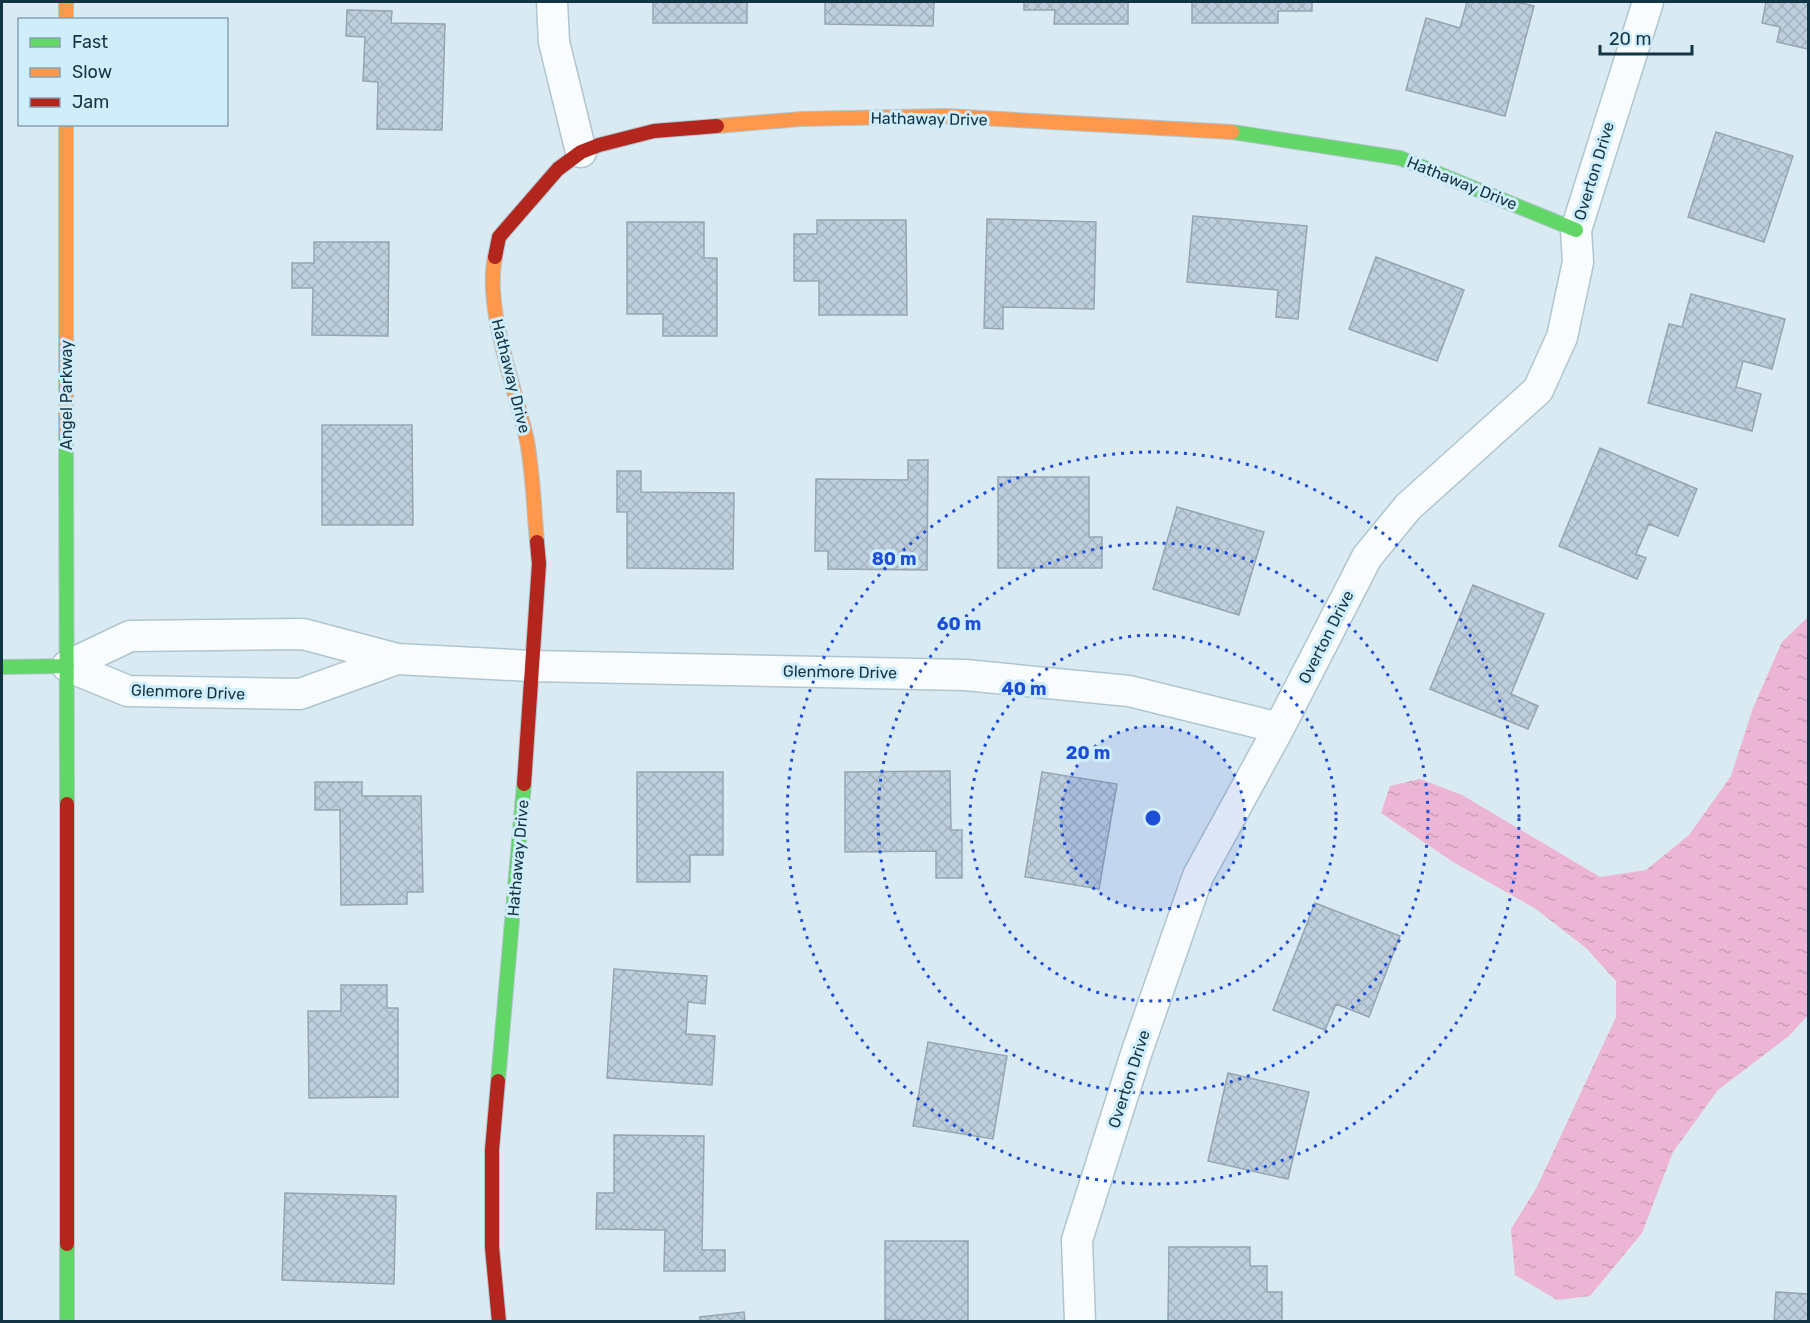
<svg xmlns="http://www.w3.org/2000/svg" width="1810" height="1323" viewBox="0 0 1810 1323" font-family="Rubik,sans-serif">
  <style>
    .water { fill: url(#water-ripples) }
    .building { fill: url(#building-cross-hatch); stroke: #95a5b2; stroke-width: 1.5 }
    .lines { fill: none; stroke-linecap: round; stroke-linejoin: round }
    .street-casing { stroke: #afc5cf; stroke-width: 33 }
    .fast-casing { stroke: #afc5cf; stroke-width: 16 }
    .slow-casing { stroke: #afc5cf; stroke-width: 16 }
    .jam-casing { stroke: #afc5cf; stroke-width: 16 }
    .street { stroke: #f9fcfd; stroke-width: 30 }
    .fast { stroke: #63d668; stroke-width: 14 }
    .slow { stroke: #ff974d; stroke-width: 14 }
    .jam { stroke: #b3261e; stroke-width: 14 }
    .ring { fill: none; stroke: #1d4ed8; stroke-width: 3; stroke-dasharray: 3 6 }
    .labels { text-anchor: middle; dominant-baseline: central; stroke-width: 6; stroke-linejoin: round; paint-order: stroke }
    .street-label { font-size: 16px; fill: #133442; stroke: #d0edfc }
    .centre { fill: #1d4ed8; stroke: #d0edfc; stroke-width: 3 }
    .ring-label { font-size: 18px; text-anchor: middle; font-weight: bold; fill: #1d4ed8; stroke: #d0edfc; stroke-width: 6; stroke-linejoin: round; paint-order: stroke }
  </style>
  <defs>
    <pattern id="water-ripples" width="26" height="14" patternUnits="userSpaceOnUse" patternTransform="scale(1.5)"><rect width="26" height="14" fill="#ecb5d5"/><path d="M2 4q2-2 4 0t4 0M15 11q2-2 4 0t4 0" fill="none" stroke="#ca9cb8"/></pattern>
    <pattern id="building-cross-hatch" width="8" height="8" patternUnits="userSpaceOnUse" patternTransform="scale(1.5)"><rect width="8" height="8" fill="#becedc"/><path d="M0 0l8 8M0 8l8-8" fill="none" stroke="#a2b2be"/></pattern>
  </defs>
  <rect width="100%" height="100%" fill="#daeaf2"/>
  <path class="water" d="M1808 617V1015L1789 1036 1718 1090 1673 1152 1642 1233 1590 1296 1557 1300 1515 1275 1511 1229 1537 1187 1616 1017V981L1586 948 1536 909 1453 862 1381 813 1390 786 1420 779 1462 795 1600 877 1646 870 1689 835 1731 776 1753 708 1782 642Z"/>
  <path class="building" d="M653 2H747V23H653Z
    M825 2H934L933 26 825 24Z
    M1024 2H1128V24H1054L1055 10H1024Z
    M1192 2H1312V11H1278V23H1192Z
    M1467 2H1518L1534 6 1505 116 1406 90 1426 18 1460 28Z
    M1766 2H1808V49L1777 42 1780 27 1762 23Z
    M347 10 392 11 391 23 445 24 442 130 377 129 378 82 363 81 365 37 346 36Z
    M1716 132 1793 156 1764 242 1688 217Z
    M1193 216 1307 226 1298 319 1276 317 1278 290 1187 282Z
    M987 219 1096 222 1094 309 1003 307V329L984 328Z
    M817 220H906L907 315H819V281H794V234H817Z
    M627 222H704V258H717V336H663V314H627Z
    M314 242H389L388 336 312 335 313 288H292V263H314Z
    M1376 257 1464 290 1437 361 1349 329Z
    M1691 294 1785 319 1772 369 1743 361 1736 387 1761 394 1752 431 1648 403 1669 324 1682 327Z
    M322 425H412L413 525H322Z
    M1600 448 1697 489 1678 536 1649 524 1636 554 1646 558 1637 579 1559 546Z
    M908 460H928L927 570 828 569V551H815L816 479 908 480Z
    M617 471H641V492L734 493 733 569 627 568V512H617Z
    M998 477H1089V537H1102V568H998Z
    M1177 507 1264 532 1239 615 1153 589Z
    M1473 585 1544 614 1511 694 1538 706 1528 729 1430 689Z
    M950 771 951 830H962V878H936V851L845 852V772Z
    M637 772H723V855H690V882H637Z
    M1042 772 1117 784 1099 889 1025 877Z
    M315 782H362V796H421L423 892H407V904L341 905 340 810H315Z
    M1315 903 1400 936 1369 1017 1336 1004 1325 1030 1273 1010Z
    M614 969 707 976 705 1004 688 1002 686 1034 715 1036 712 1085 607 1078Z
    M341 985H387V1008H398V1097L309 1098 308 1011H341Z
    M928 1042 1007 1056 993 1139 913 1126Z
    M1228 1073 1309 1092 1288 1179 1208 1161Z
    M614 1135 704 1136 702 1250H725V1271H664L665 1230 596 1229 597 1193H614Z
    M285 1193 396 1196 394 1284 282 1280Z
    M885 1241H968V1322L885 1320Z
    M1169 1247H1250V1266H1267V1292H1282V1322L1168 1321Z
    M1776 1292 1808 1294V1322H1774Z
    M744 1312 745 1322H700V1317Z"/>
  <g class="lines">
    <defs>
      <path id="street" d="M552 2 554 42 581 152
        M303 634 397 659 300 694 128 691 67 666 130 636Z
        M397 659 532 666 965 675 1129 691 1279 728
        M1080 1322 1077 1240 1136 1054 1198 876 1279 728 1367 557 1408 507 1538 390 1562 337 1578 262 1576 230 1648 2"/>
      <path id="fast" d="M1232 132 1400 158 1576 230
        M66 431 67 804
        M2 667 67 666
        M498 1081 524 784
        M67 1244V1322"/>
      <path id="slow" d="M66 2V20
        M66 124V431
        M717 126 801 119 946 116 1232 132
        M495 257C484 309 516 389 527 441 533 474 534 509 537 542"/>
      <path id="jam" d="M495 257 499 237 558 169 581 152 599 145 654 131 717 126
        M524 784 539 564 537 542
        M67 804V1244
        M498 1081 492 1150V1247L499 1322"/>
    </defs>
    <use href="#street" class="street-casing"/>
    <use href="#fast" class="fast-casing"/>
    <use href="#slow" class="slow-casing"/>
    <use href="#jam" class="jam-casing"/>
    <use href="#street" class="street"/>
    <use href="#fast" class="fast"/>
    <use href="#slow" class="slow"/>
    <use href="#jam" class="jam"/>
  </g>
  <circle cx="1153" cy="818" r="92" fill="#1d4ed8" fill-opacity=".12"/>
  <g class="ring">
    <circle cx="1153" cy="818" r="92"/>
    <circle cx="1153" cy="818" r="183"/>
    <circle cx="1153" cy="818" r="275"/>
    <circle cx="1153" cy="818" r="366"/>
  </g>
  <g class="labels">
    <g class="street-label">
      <text transform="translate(929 119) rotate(1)">Hathaway Drive</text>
      <text transform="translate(1594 171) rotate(-73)">Overton Drive</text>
      <text transform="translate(1462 183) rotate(22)">Hathaway Drive</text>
      <text transform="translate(511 376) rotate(76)">Hathaway Drive</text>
      <text transform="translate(66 395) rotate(-90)">Angel Parkway</text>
      <text transform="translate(1326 637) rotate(-63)">Overton Drive</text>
      <text transform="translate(840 672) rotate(1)">Glenmore Drive</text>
      <text transform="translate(188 692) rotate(2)">Glenmore Drive</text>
      <text transform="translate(518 858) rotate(-85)">Hathaway Drive</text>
      <text transform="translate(1129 1079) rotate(-72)">Overton Drive</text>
    </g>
  </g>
  <circle cx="1153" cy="818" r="9" class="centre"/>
  <g class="ring-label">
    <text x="894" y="565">80 m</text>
    <text x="959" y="630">60 m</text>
    <text x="1024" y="695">40 m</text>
    <text x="1088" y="759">20 m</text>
  </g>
  <rect width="1810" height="1323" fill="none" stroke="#133442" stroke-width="6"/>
  <rect x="18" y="18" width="210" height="108" fill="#d0edfc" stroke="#84a3b2" stroke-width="1.5"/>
  <rect x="30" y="38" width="30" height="9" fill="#63d668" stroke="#84a3b2" stroke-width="1.5"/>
  <text x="72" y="48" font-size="18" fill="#133442">Fast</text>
  <rect x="30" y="68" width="30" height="9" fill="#ff974d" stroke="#84a3b2" stroke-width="1.5"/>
  <text x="72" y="78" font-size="18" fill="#133442">Slow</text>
  <rect x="30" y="98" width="30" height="9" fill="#b3261e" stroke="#84a3b2" stroke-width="1.5"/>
  <text x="72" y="108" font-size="18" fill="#133442">Jam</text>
  <path d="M1600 45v9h92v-9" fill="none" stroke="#133442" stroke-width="3"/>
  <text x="1609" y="45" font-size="18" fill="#133442" stroke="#d0edfc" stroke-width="4.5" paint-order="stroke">20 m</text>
</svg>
